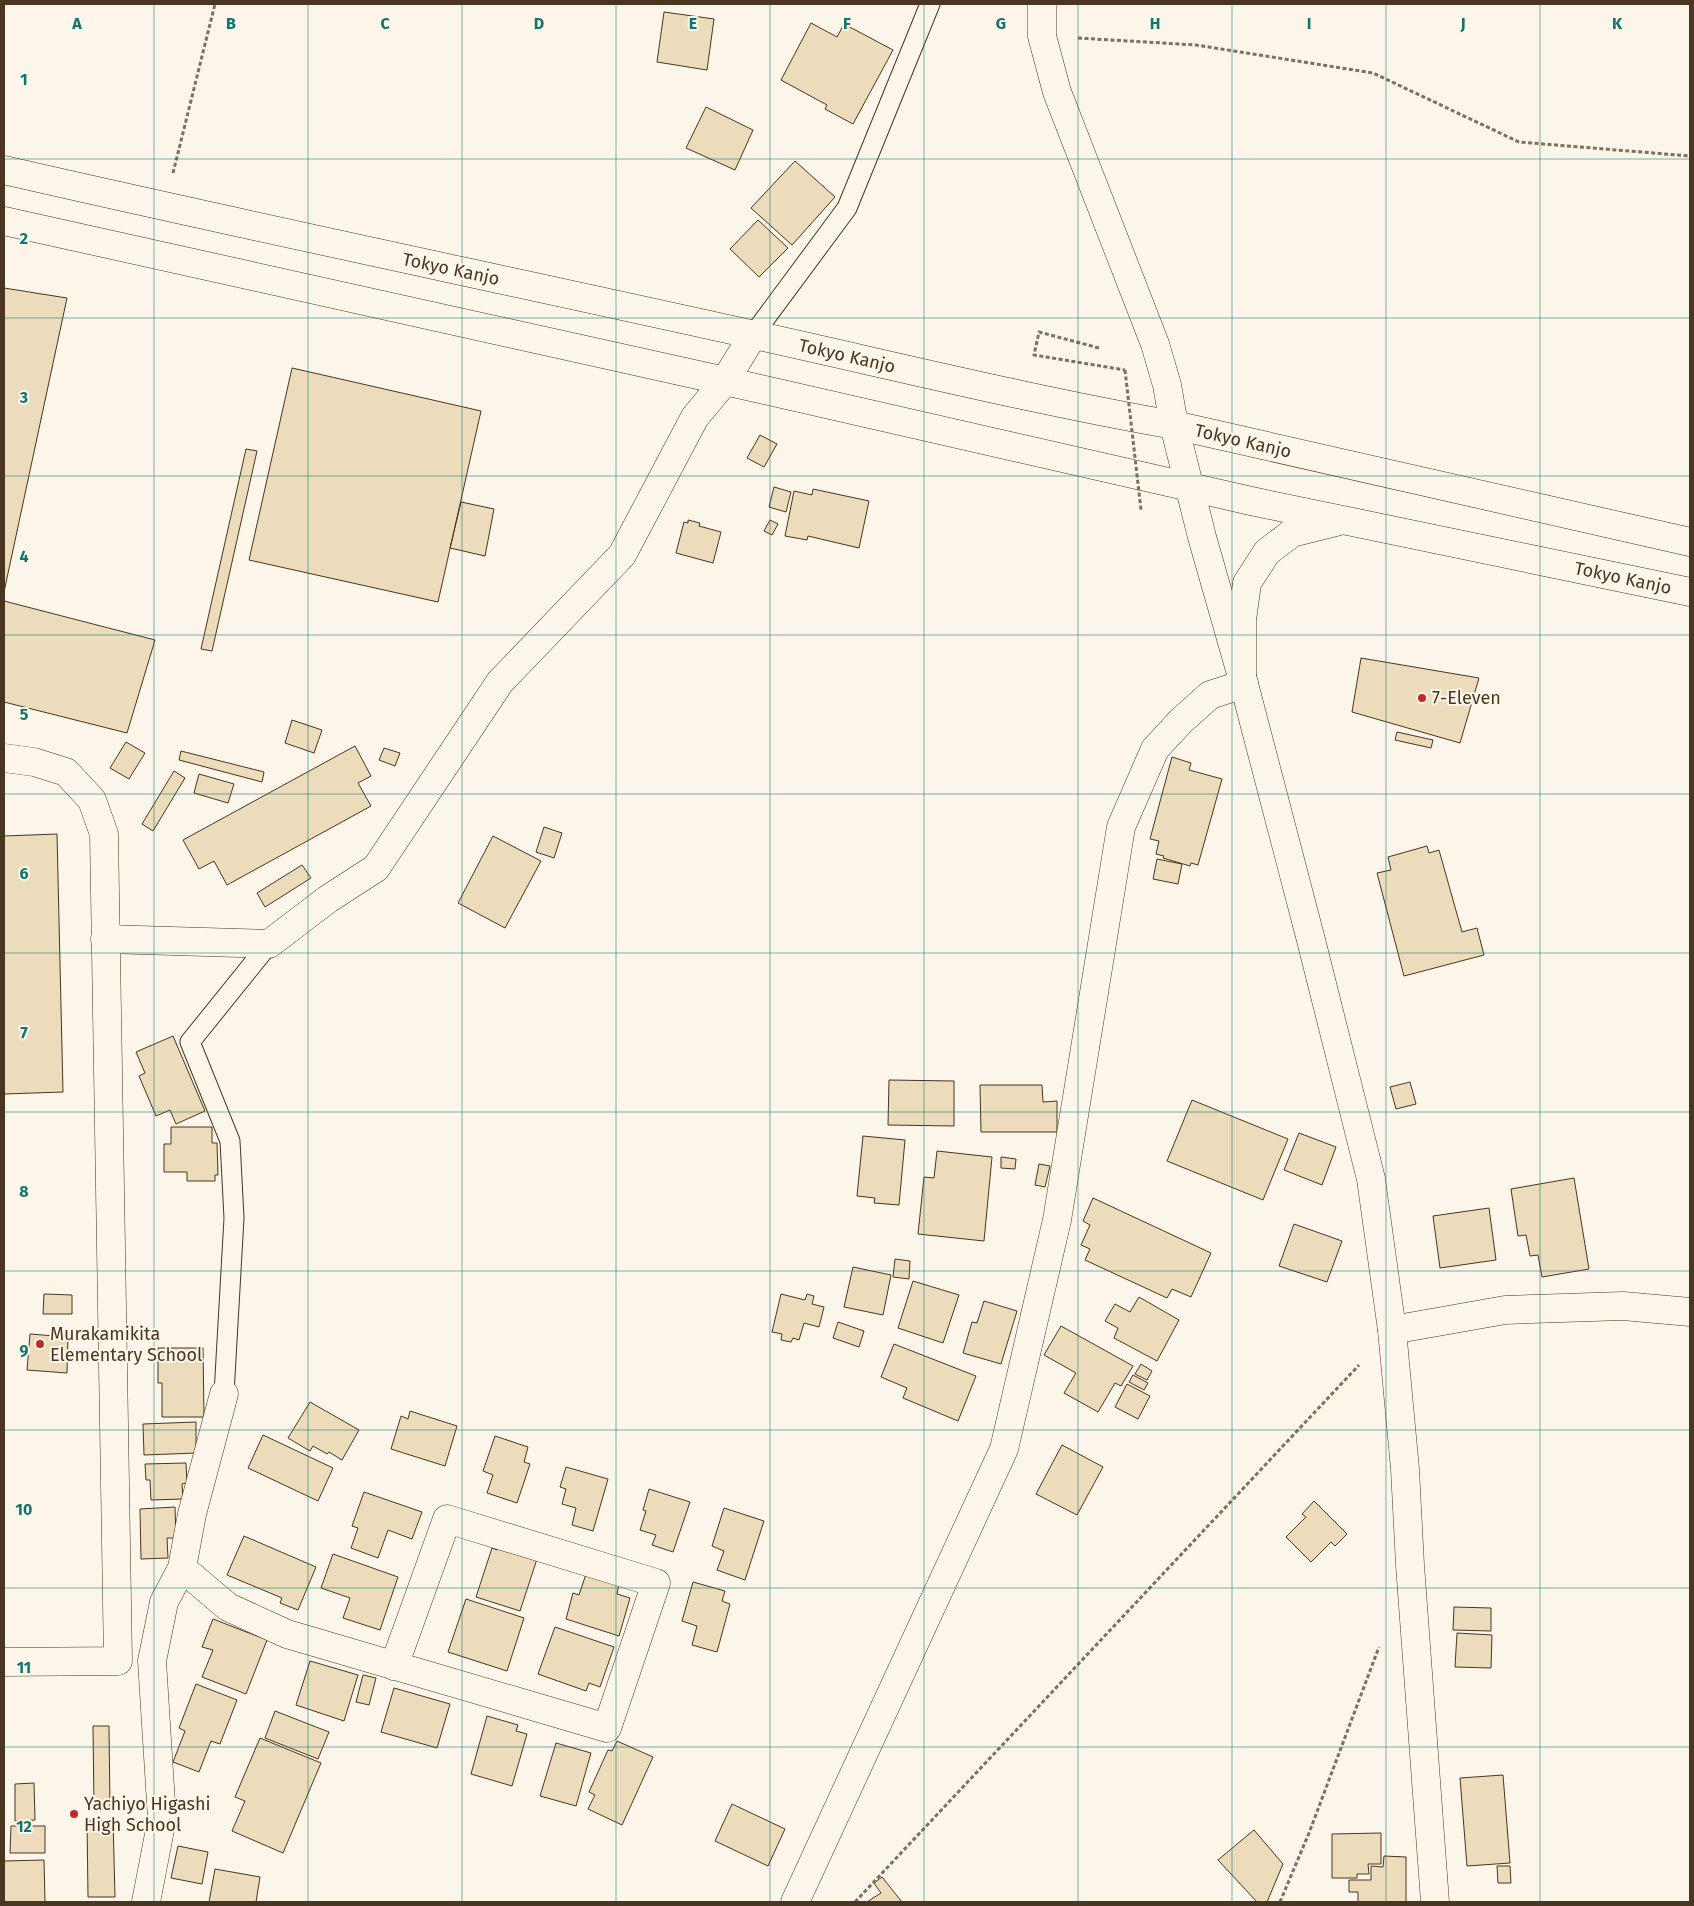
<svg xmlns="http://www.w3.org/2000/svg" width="1694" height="1906" viewBox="0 0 1694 1906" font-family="'Fira Sans',sans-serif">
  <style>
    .building { fill: #ecdcbc; stroke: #4a3520 }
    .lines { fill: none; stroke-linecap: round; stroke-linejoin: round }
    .service-casing { stroke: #4a3520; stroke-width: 21 }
    .minor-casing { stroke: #4a3520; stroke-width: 29 }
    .tertiary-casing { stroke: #4a3520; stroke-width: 29 }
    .trunk-casing { stroke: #4a3520; stroke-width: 29 }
    .path { stroke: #7f6f5c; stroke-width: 3; stroke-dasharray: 4 2.5; stroke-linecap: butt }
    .service { stroke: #fbf6e9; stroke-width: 19 }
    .minor { stroke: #fbf6e9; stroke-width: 28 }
    .tertiary { stroke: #fbf6e9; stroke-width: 28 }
    .trunk { stroke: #fbf6e9; stroke-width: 28 }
    .path-bridge { stroke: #7f6f5c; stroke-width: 3; stroke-dasharray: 4 2.5; stroke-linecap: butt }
    .grid { fill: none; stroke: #0f766e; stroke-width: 1; stroke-opacity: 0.55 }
    .poi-dot { fill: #c62828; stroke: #fbf6e9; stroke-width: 2 }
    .labels { text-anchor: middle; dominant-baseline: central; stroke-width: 4; stroke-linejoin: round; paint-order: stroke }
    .street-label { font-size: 18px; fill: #4a3520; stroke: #fbf6e9 }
    .poi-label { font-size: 18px; fill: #4a3520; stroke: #fbf6e9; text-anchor: start }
    .grid-label { font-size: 16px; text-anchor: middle; font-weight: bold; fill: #0f766e; stroke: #fbf6e9; stroke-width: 4; stroke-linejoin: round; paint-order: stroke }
  </style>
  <rect width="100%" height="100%" fill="#fbf6e9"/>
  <path class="building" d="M664 12 714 19 707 70 657 62Z
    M811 23 837 37 844 24 893 50 853 124 825 109 827 105 781 80Z
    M706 107 753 130 735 170 686 148Z
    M795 161 835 197 792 245 751 208Z
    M758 220 788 248 759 277 730 249Z
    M4 288 67 298 4 592Z
    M292 368 481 411 438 602 249 560Z
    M760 435 777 444 764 467 747 458Z
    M246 449 257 451 212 651 201 649Z
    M774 487 791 492 786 512 769 507Z
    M813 489 869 501 859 548 808 536 807 540 785 536 794 491 812 495Z
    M461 502 494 509 485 556 450 548Z
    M688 520 700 523 699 526 721 532 713 563 676 553 684 522 688 523Z
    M770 520 778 524 772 535 764 531Z
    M4 601 155 640 127 733 4 702Z
    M1361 658 1479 678 1460 743 1352 712Z
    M292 720 322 730 314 753 285 743Z
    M1397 732 1433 740 1431 748 1395 740Z
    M126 742 145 753 129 779 110 768Z
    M355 746 371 776 358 783 371 806 227 885 214 861 199 869 183 840Z
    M384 748 400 753 395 766 379 760Z
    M181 751 264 772 262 782 179 760Z
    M1172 757 1191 763 1189 770 1222 779 1198 865 1191 863 1190 866 1163 858 1164 856 1156 854 1159 841 1150 839Z
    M174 771 185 778 153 831 142 824Z
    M199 774 234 784 228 803 194 793Z
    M544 827 562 833 554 858 536 852Z
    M57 834 63 1092 4 1094V836Z
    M493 836 541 861 505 928 458 903Z
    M1427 846 1429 853 1439 850 1462 932 1477 928 1484 955 1404 976 1377 873 1391 870 1388 857Z
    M1157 859 1182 864 1178 884 1153 879Z
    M302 865 311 878 265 907 257 893Z
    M173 1036 205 1111 176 1124 170 1110 156 1116 139 1076 145 1073 136 1052Z
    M889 1080 954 1081V1126L888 1125Z
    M1410 1082 1416 1104 1396 1109 1390 1087Z
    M980 1085H1042L1043 1102 1057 1101V1132H981Z
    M1192 1100 1288 1139 1263 1200 1167 1161Z
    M171 1127H212V1143H217L218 1175H215V1181H187V1172H164V1144H171Z
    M1299 1133 1336 1147 1322 1185 1284 1170Z
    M863 1136 905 1140 899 1205 874 1203 875 1198 857 1196Z
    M937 1151 992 1157 984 1241 918 1234 924 1177 934 1178Z
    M1001 1157 1016 1159 1015 1169 1001 1168Z
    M1039 1164 1050 1166 1045 1187 1035 1185Z
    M1574 1178 1589 1269 1542 1277 1538 1255 1530 1256 1526 1235 1518 1236 1511 1189Z
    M1093 1198 1211 1253 1191 1297 1172 1289 1167 1298 1085 1260 1090 1249 1081 1245 1090 1225 1083 1221Z
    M1489 1208 1496 1260 1440 1268 1433 1216Z
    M1294 1224 1342 1241 1327 1282 1279 1266Z
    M895 1259 910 1261 909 1279 893 1277Z
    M853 1267 891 1275 883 1315 844 1307Z
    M913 1281 959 1295 943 1343 898 1328Z
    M44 1294 72 1295V1314H43Z
    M781 1294 805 1300 807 1294 814 1296 812 1304 824 1307 819 1327 804 1323 799 1340 793 1338 791 1342 781 1340 782 1334 772 1332Z
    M1139 1297 1179 1320 1157 1361 1114 1338 1118 1328 1105 1321 1115 1304 1130 1312Z
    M984 1301 1017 1311 1001 1364 963 1353 972 1322 977 1323Z
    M838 1322 864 1331 859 1347 833 1338Z
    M1061 1326 1133 1366 1121 1386 1115 1383 1098 1412 1064 1393 1076 1373 1044 1355Z
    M30 1334 68 1337 67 1373 27 1370Z
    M894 1344 976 1376 958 1421 903 1398 907 1388 881 1377Z
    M158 1348H203L204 1417H162V1383H158Z
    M1141 1364 1152 1371 1147 1380 1135 1374Z
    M1133 1375 1148 1383 1144 1390 1129 1382Z
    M1127 1384 1150 1396 1138 1419 1115 1407Z
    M310 1402 359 1430 342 1460 329 1452 327 1454 313 1446 310 1451 288 1438Z
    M410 1411 457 1426 445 1466 391 1449 401 1416 408 1419Z
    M196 1422V1453L144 1455 143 1424Z
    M263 1435 333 1468 318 1501 248 1468Z
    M495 1436 528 1447 524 1462 530 1464 517 1503 487 1493 493 1475 483 1471Z
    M1062 1445 1103 1467 1077 1515 1036 1494Z
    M186 1463 187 1483 182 1484 183 1499 151 1500 150 1480H146L145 1464Z
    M566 1467 608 1479 593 1531 572 1525 576 1508 562 1504 566 1489 560 1487Z
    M649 1489 690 1502 673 1552 652 1545 656 1535 640 1530 646 1511 643 1510Z
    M364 1492 422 1512 412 1539 388 1530 378 1558 351 1548 358 1528 352 1526Z
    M1314 1501 1347 1534 1335 1546 1331 1542 1311 1562 1286 1537 1306 1517 1302 1514Z
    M175 1507 176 1538H167L168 1558 141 1559 140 1509Z
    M724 1508 764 1521 745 1580 717 1570 724 1551 712 1546Z
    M244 1536 316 1567 298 1610 280 1603 282 1598 227 1575Z
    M498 1546 537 1559 520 1611 476 1597 492 1548 497 1550Z
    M333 1554 398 1577 380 1630 343 1618 350 1598 321 1588Z
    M586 1574 619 1584 617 1594 630 1598 619 1636 566 1619 573 1593 579 1595Z
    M693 1582 725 1591 722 1601 730 1604 717 1652 692 1645 697 1626 682 1621Z
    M466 1599 524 1618 507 1671 448 1652Z
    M1454 1607 1491 1608V1631L1453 1630Z
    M213 1619 267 1640 246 1694 202 1677 213 1650 202 1647Z
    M555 1627 614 1647 600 1687 589 1683 586 1691 538 1674Z
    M1457 1633 1492 1635 1491 1668 1455 1667Z
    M310 1661 358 1675 344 1721 296 1705Z
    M363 1675 376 1678 369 1705 356 1702Z
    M196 1684 237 1700 220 1744 211 1741 199 1772 173 1762 185 1731 179 1728Z
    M394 1688 450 1704 437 1748 381 1732Z
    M275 1711 329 1732 318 1759 265 1738Z
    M487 1716 518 1725 516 1731 527 1734 512 1786 471 1774Z
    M93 1726H109L110 1809H94Z
    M260 1738 321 1763 283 1853 232 1831 245 1801 235 1797Z
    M617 1741 653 1757 622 1825 588 1809 595 1795 589 1792 608 1750 612 1751Z
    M556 1743 591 1753 576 1806 540 1796Z
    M1503 1775 1510 1863 1467 1866 1460 1778Z
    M34 1783 35 1820 15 1821V1784Z
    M732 1804 785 1829 768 1866 715 1841Z
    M113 1820 115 1897H88L87 1821Z
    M11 1826H45V1853H10Z
    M1254 1830 1283 1864 1267 1902H1257L1218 1860Z
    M1381 1833V1864H1368L1369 1874H1357V1878H1332V1834Z
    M178 1846 208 1852 202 1884 171 1878Z
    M1384 1856 1406 1857V1902H1358V1892H1349V1880H1371V1866L1383 1867Z
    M44 1860 45 1902H4V1861Z
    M1497 1866H1510L1511 1883H1498Z
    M215 1869 260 1877 256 1902H209Z
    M882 1877 902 1902H867L881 1893 874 1883Z"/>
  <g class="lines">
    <defs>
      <path id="service" d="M753 335 847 208 930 4
        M224 1394 234 1218 230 1141 190 1042 269 944"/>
      <path id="minor" d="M1042 4V36L1057 92 1155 344 1167 385 1174 425
        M105 939 269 944 328 899 376 868 500 682 622 555 695 417 725 381 753 335
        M1392 1330 1505 1310 1623 1306 1690 1312
        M182 1568 228 1607 287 1634 607 1728 656 1583 447 1519 394 1666
        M146 1902 162 1819 152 1661 164 1602 182 1568 192 1514 224 1394
        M795 1902 1004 1449 1057 1220 1121 827 1155 749 1181 721 1210 695 1244 684"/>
      <path id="tertiary" d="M1174 425 1202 537 1244 684 1311 940 1371 1179 1392 1330 1405 1469 1410 1565 1435 1902
        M4 758 34 762 66 772 92 800 104 834 118 1661 4 1662"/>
      <path id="trunk" d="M4 170C252 227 502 279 750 334 891 365 1032 400 1174 425L1690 542
        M4 221 725 381 1251 501 1690 592
        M1242 677V620L1247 583 1267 552 1292 533 1336 522"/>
    </defs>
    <use href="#service" class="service-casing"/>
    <use href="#minor" class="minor-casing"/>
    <use href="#tertiary" class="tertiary-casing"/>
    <use href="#trunk" class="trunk-casing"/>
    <path class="path" d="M1078 38 1196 45 1373 73 1519 142 1690 156
      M173 173 215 4
      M1099 348 1039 332 1034 355 1125 370
      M855 1902 1359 1365
      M1280 1902 1309 1833 1379 1647"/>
    <use href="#service" class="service"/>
    <use href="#minor" class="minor"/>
    <use href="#tertiary" class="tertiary"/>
    <use href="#trunk" class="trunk"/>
    <path class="path-bridge" d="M1125 370 1141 510"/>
  </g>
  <path class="grid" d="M154 4V1902M308 4V1902M462 4V1902M616 4V1902M770 4V1902M924 4V1902M1078 4V1902M1232 4V1902M1386 4V1902M1540 4V1902M4 159H1690M4 318H1690M4 476H1690M4 635H1690M4 794H1690M4 953H1690M4 1112H1690M4 1271H1690M4 1430H1690M4 1588H1690M4 1747H1690"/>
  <g class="poi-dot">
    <circle cx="1422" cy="698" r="5"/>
    <circle cx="40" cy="1344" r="5"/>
    <circle cx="74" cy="1814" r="5"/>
  </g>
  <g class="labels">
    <g class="street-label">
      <text transform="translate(451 269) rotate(12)">Tokyo Kanjo</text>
      <text transform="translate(847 356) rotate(13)">Tokyo Kanjo</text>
      <text transform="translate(1243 441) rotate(13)">Tokyo Kanjo</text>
      <text transform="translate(1623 578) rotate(12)">Tokyo Kanjo</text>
    </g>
    <g class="poi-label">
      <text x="1432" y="698">7-Eleven</text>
      <text x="50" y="1334">Murakamikita<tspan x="50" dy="21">Elementary School</tspan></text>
      <text x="84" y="1804">Yachiyo Higashi<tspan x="84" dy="21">High School</tspan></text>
    </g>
  </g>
  <g class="grid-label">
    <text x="77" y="29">A</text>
    <text x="231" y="29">B</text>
    <text x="385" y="29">C</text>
    <text x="539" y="29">D</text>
    <text x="693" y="29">E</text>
    <text x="847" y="29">F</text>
    <text x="1001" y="29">G</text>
    <text x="1155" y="29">H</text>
    <text x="1309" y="29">I</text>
    <text x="1463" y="29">J</text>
    <text x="1617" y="29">K</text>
    <text x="24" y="85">1</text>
    <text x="24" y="244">2</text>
    <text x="24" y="403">3</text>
    <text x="24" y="562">4</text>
    <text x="24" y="720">5</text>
    <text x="24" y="879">6</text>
    <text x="24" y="1038">7</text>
    <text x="24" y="1197">8</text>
    <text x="24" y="1356">9</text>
    <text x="24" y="1515">10</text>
    <text x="24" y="1673">11</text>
    <text x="24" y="1832">12</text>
  </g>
  <rect width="1694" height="1906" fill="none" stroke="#4a3520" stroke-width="10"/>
</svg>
